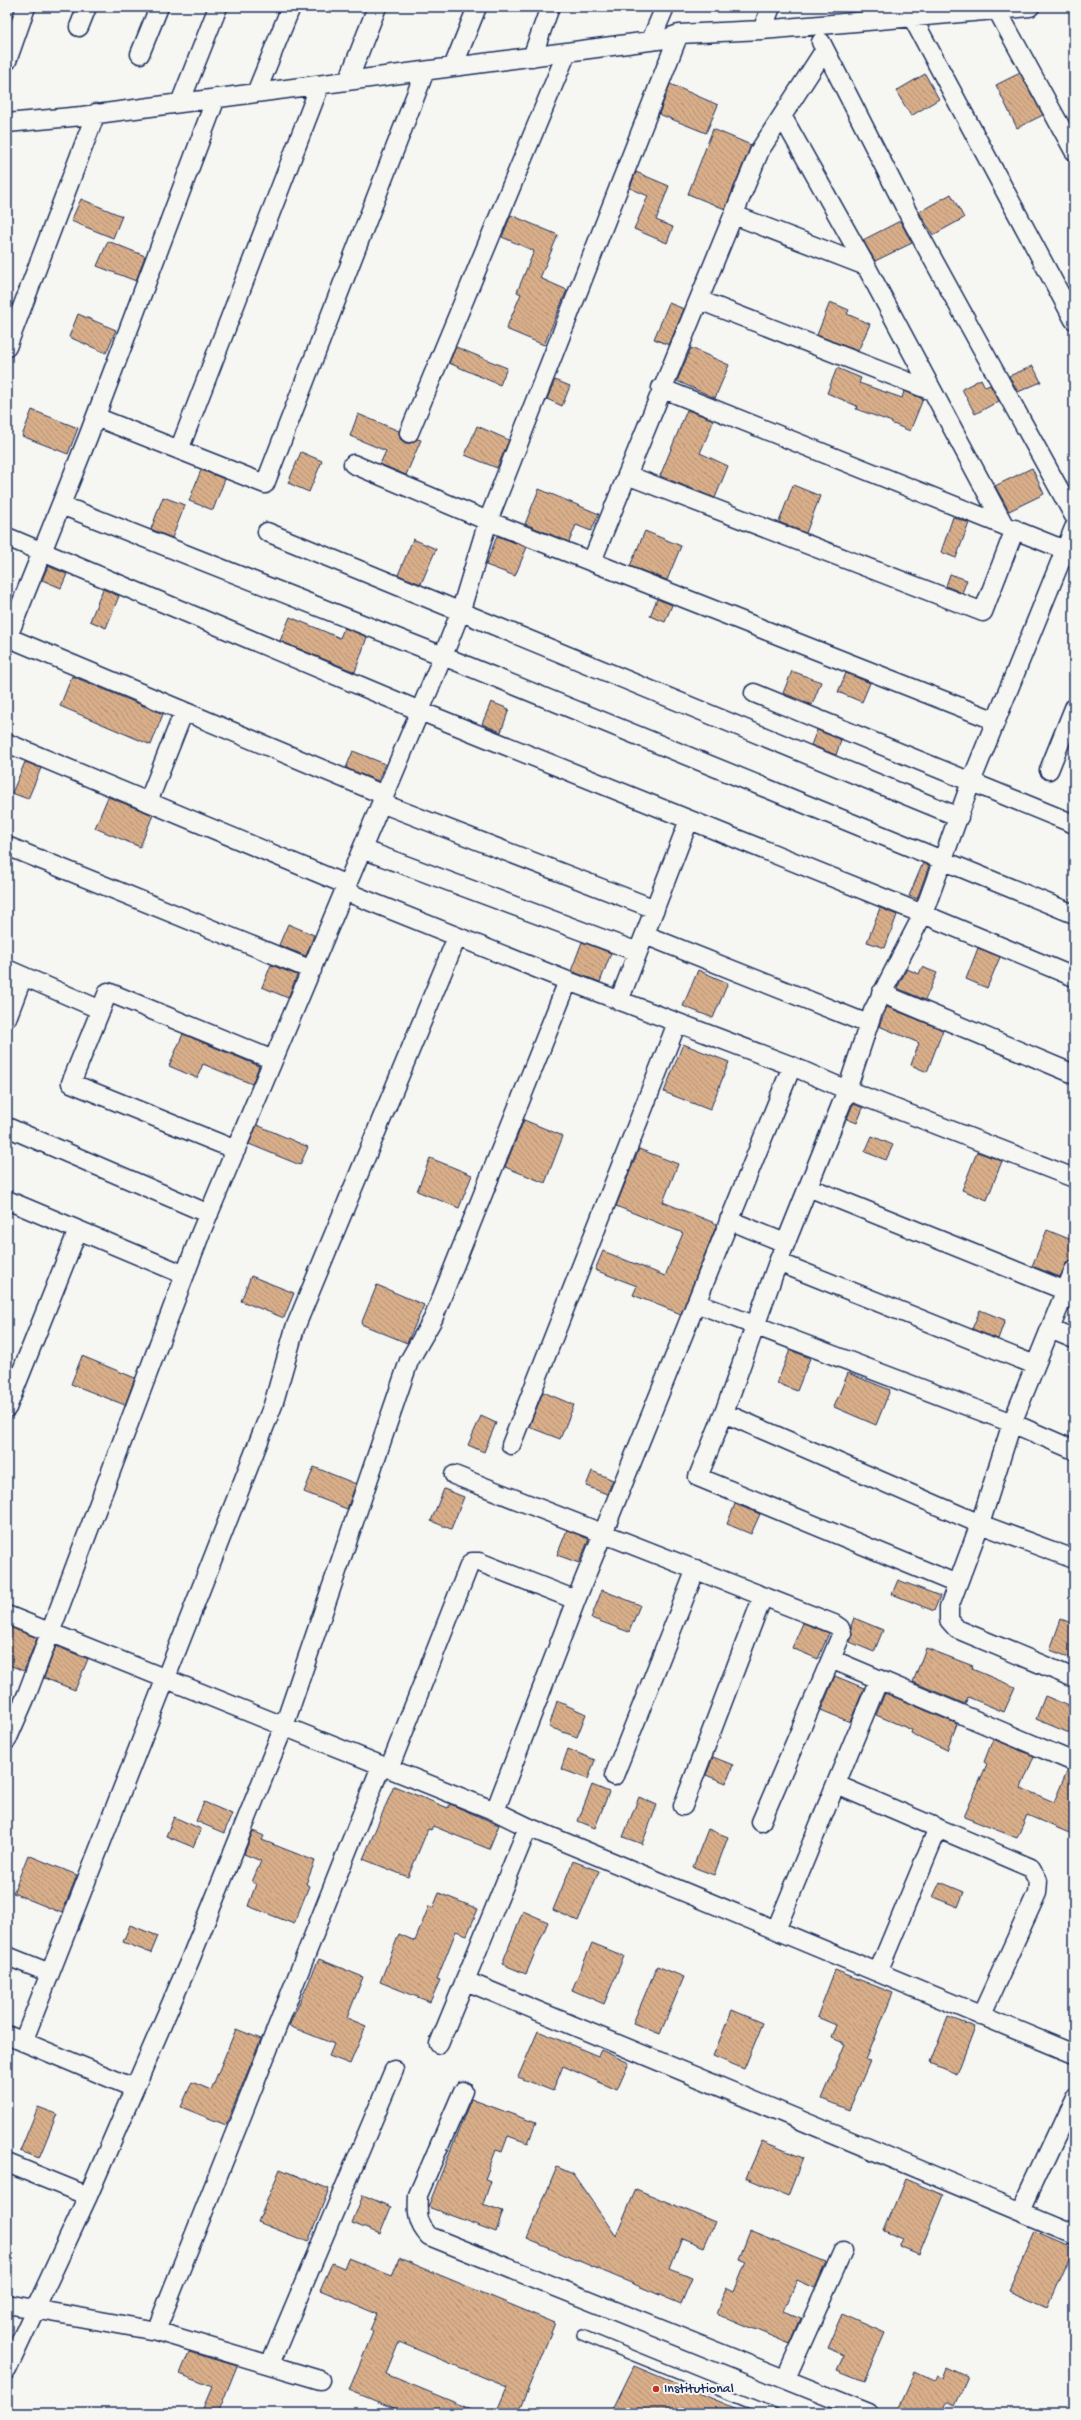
<svg xmlns="http://www.w3.org/2000/svg" width="1081" height="2420" viewBox="0 0 1081 2420" font-family="'Gochi Hand',sans-serif">
  <style>
    .building { fill: url(#building-back-hatch); stroke: #1b2f5e }
    .lines { fill: none; stroke-linecap: round; stroke-linejoin: round }
    .lane-casing { stroke: #1b2f5e; stroke-width: 12 }
    .street-casing { stroke: #1b2f5e; stroke-width: 21 }
    .lane { stroke: #f6f6f2; stroke-width: 9 }
    .street { stroke: #f6f6f2; stroke-width: 18 }
    .poi-dot { fill: #c8321e; stroke: #f6f6f2; stroke-width: 1.5 }
    .labels { text-anchor: middle; dominant-baseline: central; stroke-width: 4; stroke-linejoin: round; paint-order: stroke }
    .poi-label { font-size: 14px; fill: #1b2f5e; stroke: #f6f6f2; text-anchor: start }
  </style>
  <defs>
    <pattern id="building-back-hatch" width="6" height="6" patternUnits="userSpaceOnUse"><rect width="6" height="6" fill="#d9af8a"/><path d="M-1 5l2 2M0 0l6 6M5-1l2 2" fill="none" stroke="#af8f74"/></pattern>
  </defs>
  <rect width="100%" height="100%" fill="#f6f6f2"/>
  <filter id="ink" filterUnits="userSpaceOnUse"><feTurbulence type="fractalNoise" baseFrequency=".025" numOctaves="2"/><feDisplacementMap in="SourceGraphic" scale="8" xChannelSelector="R" yChannelSelector="G"/><feConvolveMatrix kernelMatrix="1 2 1 2 8 2 1 2 1" color-interpolation-filters="sRGB"/></filter>
  <g filter="url(#ink)">
    <path class="building" d="M1020 73 1043 115 1017 128 996 85Z
      M925 74 939 99 911 116 896 91Z
      M670 84 718 105 706 133 659 114Z
      M713 129 751 145 725 209 688 194Z
      M636 172 669 186 656 220 673 227 667 243 634 229 648 196 630 188Z
      M951 194 964 218 933 235 919 212Z
      M81 199 122 216 113 238 71 221Z
      M511 215 558 235 540 278 567 290 544 345 506 329 521 294 517 292 534 251 502 237Z
      M900 221 912 243 875 261 863 240Z
      M108 241 145 256 136 281 97 266Z
      M830 302 849 310 847 314 870 324 858 351 817 335Z
      M669 303 684 309 669 345 654 339Z
      M78 314 116 330 106 353 69 337Z
      M456 347 507 368 500 385 449 363Z
      M691 348 729 365 715 398 677 381Z
      M1033 366 1041 382 1018 392 1009 376Z
      M837 368 861 378 859 383 902 398 904 391 923 399 910 431 891 423 892 422 856 409 857 406 827 393Z
      M981 379 985 387 990 385 999 401 975 414 962 389Z
      M555 380 570 386 562 406 547 399Z
      M32 410 78 428 68 454 22 436Z
      M687 410 714 420 700 453 728 466 715 498 660 476Z
      M358 414 399 431 400 439 405 443H411L417 439 421 440 406 475 380 464 386 451 350 436Z
      M477 426 509 440 497 468 465 455Z
      M301 452 322 461 309 492 288 483Z
      M1032 468 1044 494 1009 511 995 486Z
      M201 470 225 479 213 510 189 501Z
      M793 485 820 496 806 533 779 522Z
      M539 489 599 514 591 531 576 525 569 542 525 524Z
      M163 497 185 505 172 538 151 529Z
      M953 517 969 523 956 558 941 552Z
      M645 531 681 546 667 580 630 566Z
      M497 536 527 547 515 576 486 565Z
      M413 539 436 549 421 584 398 575Z
      M48 566 67 574 61 588 42 580Z
      M950 574 967 580 962 593 946 586Z
      M103 589 119 596 106 628 90 621Z
      M657 599 672 605 665 622 650 616Z
      M290 617 340 638 344 628 367 637 355 672 280 641Z
      M792 671 821 682 812 705 783 693Z
      M846 673 870 683 862 702 838 692Z
      M72 676 163 714 151 745 60 706Z
      M491 702 509 709 501 732 482 724Z
      M817 730 841 740 836 755 811 745Z
      M353 751 385 764 378 781 346 768Z
      M25 762 41 768 28 799 12 793Z
      M108 797 153 815 140 847 95 828Z
      M923 863 929 866 917 899 909 896Z
      M880 908 897 915 885 948 867 942Z
      M288 924 314 935 306 956 279 945Z
      M582 942 611 953 600 982 571 971Z
      M978 948 1000 957 987 988 966 979Z
      M271 965 297 975 288 998 262 987Z
      M922 967 937 973 925 1000 897 988 907 969 919 974Z
      M698 970 728 983 713 1018 683 1006Z
      M887 1007 943 1030 927 1072 911 1065 919 1043 879 1026Z
      M183 1034 259 1066 252 1084 203 1064 197 1078 169 1066Z
      M683 1044 729 1062 710 1110 664 1092Z
      M853 1104 863 1108 857 1123 847 1119Z
      M524 1120 563 1136 545 1183 505 1167Z
      M257 1125 308 1147 300 1165 249 1144Z
      M872 1136 893 1145 886 1160 865 1152Z
      M639 1149 678 1164 663 1202 717 1224 681 1314 633 1295 637 1286 595 1270 603 1251 665 1276 683 1233 616 1206Z
      M977 1152 1002 1161 987 1200 962 1190Z
      M430 1158 472 1175 459 1208 417 1191Z
      M1047 1230 1074 1241V1260L1067 1262 1060 1277 1032 1266Z
      M251 1276 294 1293 284 1318 241 1301Z
      M377 1285 424 1305 407 1343 361 1324Z
      M980 1310 1005 1320 998 1339 972 1329Z
      M790 1350 810 1358 797 1391 777 1383Z
      M82 1356 135 1378 125 1405 71 1384Z
      M848 1373 890 1390 876 1425 834 1407Z
      M543 1392 574 1405 560 1439 529 1427Z
      M481 1416 496 1423 484 1452 468 1445Z
      M314 1467 356 1484 347 1509 304 1492Z
      M592 1471 613 1480 607 1494 586 1486Z
      M444 1489 464 1497 451 1529 431 1521Z
      M735 1504 760 1514 751 1534 727 1524Z
      M567 1530 589 1539 579 1563 557 1555Z
      M898 1580 940 1596 934 1611 892 1594Z
      M602 1590 640 1605 629 1632 591 1618Z
      M854 1618 883 1630 874 1652 850 1642 852 1637 851 1626Z
      M1061 1619 1074 1624V1659L1050 1650Z
      M803 1623 829 1633 818 1659 792 1648Z
      M7 1626 37 1638 24 1671 7 1664Z
      M56 1646 88 1659 75 1690 44 1678Z
      M926 1648 973 1666 972 1669 1015 1687 1004 1712 968 1697 965 1704 913 1682Z
      M835 1676 864 1688 850 1722 821 1710Z
      M885 1693 957 1724 947 1750 911 1733 912 1730 876 1715Z
      M1045 1696 1074 1708V1735L1036 1719Z
      M557 1701 586 1714 577 1737 549 1727Z
      M993 1739 1034 1756 1021 1788 1054 1802 1067 1771 1074 1772V1835L1027 1815 1017 1838 964 1817 987 1764 984 1762Z
      M568 1749 595 1760 588 1779 561 1769Z
      M713 1757 733 1765 726 1783 706 1775Z
      M592 1785 609 1792 595 1828 578 1821Z
      M394 1786 448 1808 450 1804 499 1825 489 1849 433 1826 431 1830 428 1829 408 1877 363 1859Z
      M639 1797 657 1805 642 1844 623 1837Z
      M204 1802 232 1814 224 1833 196 1821Z
      M174 1817 201 1829 193 1847 166 1836Z
      M708 1829 728 1837 714 1875 693 1867Z
      M253 1831 264 1836 262 1840 315 1861 306 1884 309 1886 294 1924 248 1906 256 1884 252 1882 261 1861 244 1854Z
      M28 1855 77 1875 62 1913 13 1893Z
      M573 1861 599 1871 578 1921 553 1910Z
      M940 1882 964 1892 958 1907 933 1897Z
      M439 1893 478 1909 467 1935 456 1931 437 1979 440 1980 430 2002 380 1982 399 1934 415 1941 429 1906 433 1908Z
      M523 1911 548 1922 526 1974 502 1964Z
      M130 1925 158 1936 151 1953 123 1942Z
      M592 1943 624 1956 604 2004 572 1990Z
      M319 1959 363 1977 347 2018 366 2026 350 2064 329 2056 334 2044 289 2026Z
      M657 1966 684 1977 660 2034 633 2023Z
      M835 1970 893 1993 866 2060 870 2061 849 2110 822 2099 845 2044 831 2038 836 2025 817 2017Z
      M732 2010 763 2023 744 2069 713 2056Z
      M948 2017 975 2027 957 2074 930 2063Z
      M236 2029 261 2039 226 2125 181 2107 192 2082 211 2090Z
      M538 2031 598 2056 601 2050 629 2063 617 2090 563 2066 553 2091 518 2077Z
      M471 2099 536 2123 528 2143 508 2136 502 2152 496 2150 485 2179 491 2181 483 2204 503 2211 496 2232 428 2207Z
      M38 2107 57 2114 39 2158 20 2151Z
      M762 2141 803 2158 788 2196 746 2178Z
      M557 2167 573 2174 616 2236 636 2189 715 2222 704 2247 682 2238 670 2269 692 2278 681 2304 527 2239Z
      M280 2169 329 2189 308 2242 258 2222Z
      M905 2179 943 2195 919 2254 899 2246 903 2239 884 2231Z
      M363 2195 391 2207 380 2234 352 2223Z
      M750 2231 826 2262 815 2288 797 2280 784 2311 801 2318 790 2344 716 2313 726 2288 734 2292 746 2262 739 2259Z
      M1035 2231 1074 2248 1048 2307 1009 2290Z
      M348 2258 392 2276 399 2258 555 2323 518 2413H496L507 2387 399 2342 386 2374 480 2413H405L349 2390 373 2332 370 2330 377 2314 320 2290 332 2263 344 2268Z
      M842 2314 885 2333 864 2381 837 2370 844 2355 827 2348Z
      M189 2352 237 2366 218 2413H201L212 2387 180 2374Z
      M634 2366 747 2413H611Z
      M946 2367 967 2377 954 2406 946 2402 942 2412 929 2407 927 2413H897L915 2372 934 2381 937 2375 942 2377Z"/>
    <g class="lines">
      <defs>
        <path id="lane" d="M582 2335 774 2413"/>
        <path id="street" d="M997 10 1074 151
          M912 17 1074 320
          M79 27 87 7
          M762 30 771 7
          M651 40 665 7
          M821 42 913 223 1074 516
          M140 54 159 7
          M532 57 550 7
          M7 61 26 7
          M453 67 477 7
          M348 81 377 7
          M256 93 291 7
          M180 103 218 7
          M782 116 866 266 1004 525
          M7 123 82 116 665 39 679 34 762 30 1030 7
          M734 215 866 266
          M699 300 932 391
          M7 347 96 113
          M661 388 1065 550
          M96 417 265 484 425 71
          M409 433 567 52
          M179 450 320 85
          M353 464 488 521 996 721
          M627 475 983 612 1015 529
          M61 505 443 656 1074 914
          M267 532 959 817
          M7 537 420 711 923 914 1074 977
          M592 561 760 150 824 51
          M7 637 384 795
          M7 639 88 437 216 98
          M754 693 1074 824
          M7 743 347 885
          M1049 770 1074 708
          M148 802 184 711
          M381 803 655 909
          M7 846 312 970
          M362 849 638 952
          M344 891 568 981 792 1066 847 1090 1074 1178
          M645 935 868 1024
          M7 969 101 1010
          M881 993 1074 1074
          M619 1001 689 820
          M7 1018 23 976
          M7 1127 209 1214
          M236 1150 71 1083 108 992 273 1060
          M808 1187 1066 1291
          M7 1200 185 1275
          M729 1220 785 1243
          M778 1262 1035 1365
          M1074 1270 1012 1423 980 1524 949 1607V1620L957 1629 1074 1678
          M696 1303 1012 1423 1074 1450
          M1050 1329 1074 1339
          M7 1408 78 1230
          M724 1413 980 1524 1074 1559
          M511 1445 677 1023
          M454 1475 834 1624 840 1628 842 1633 831 1659 761 1822
          M957 1584 698 1477 724 1413 778 1262 847 1090 873 1011 923 914 971 782 1074 528
          M7 1615 495 1811 528 1827 1074 2054
          M831 1659 1074 1762
          M7 1740 27 1694 201 1232 443 656 460 613 488 521 679 34
          M389 1769 469 1566 472 1562H479L576 1600
          M614 1776 696 1569
          M837 1785 1031 1868 1038 1881 1037 1893 981 2016
          M683 1806 763 1596
          M495 1811 576 1600 792 1066
          M776 1930 879 1679
          M7 1956 50 1973
          M878 1972 938 1828
          M466 1981 1074 2234
          M7 2035 134 2088
          M23 2042 273 1405 295 1328 457 937
          M439 2044 528 1827
          M463 2091 418 2195C417 2213 417 2223 429 2236L869 2413
          M7 2163 88 2196
          M1021 2211 1074 2097
          M7 2304 156 2331 320 2380
          M156 2331 381 1766
          M270 2364 394 2070
          M7 2370 88 2196 190 1960 284 1726 409 1361 433 1319 568 981
          M786 2378 843 2251"/>
      </defs>
      <use href="#lane" class="lane-casing"/>
      <use href="#street" class="street-casing"/>
      <use href="#lane" class="lane"/>
      <use href="#street" class="street"/>
    </g>
  </g>
  <circle class="poi-dot" cx="656" cy="2389" r="4"/>
  <g class="labels">
    <g class="poi-label">
      <text x="664" y="2389">Institutional</text>
    </g>
  </g>
  <rect width="1081" height="2420" fill="none" stroke="#f6f6f2" stroke-width="24"/>
  <rect x="12" y="12" width="1057" height="2396" fill="none" stroke="#1b2f5e" stroke-width="1.5" filter="url(#ink)"/>
</svg>
